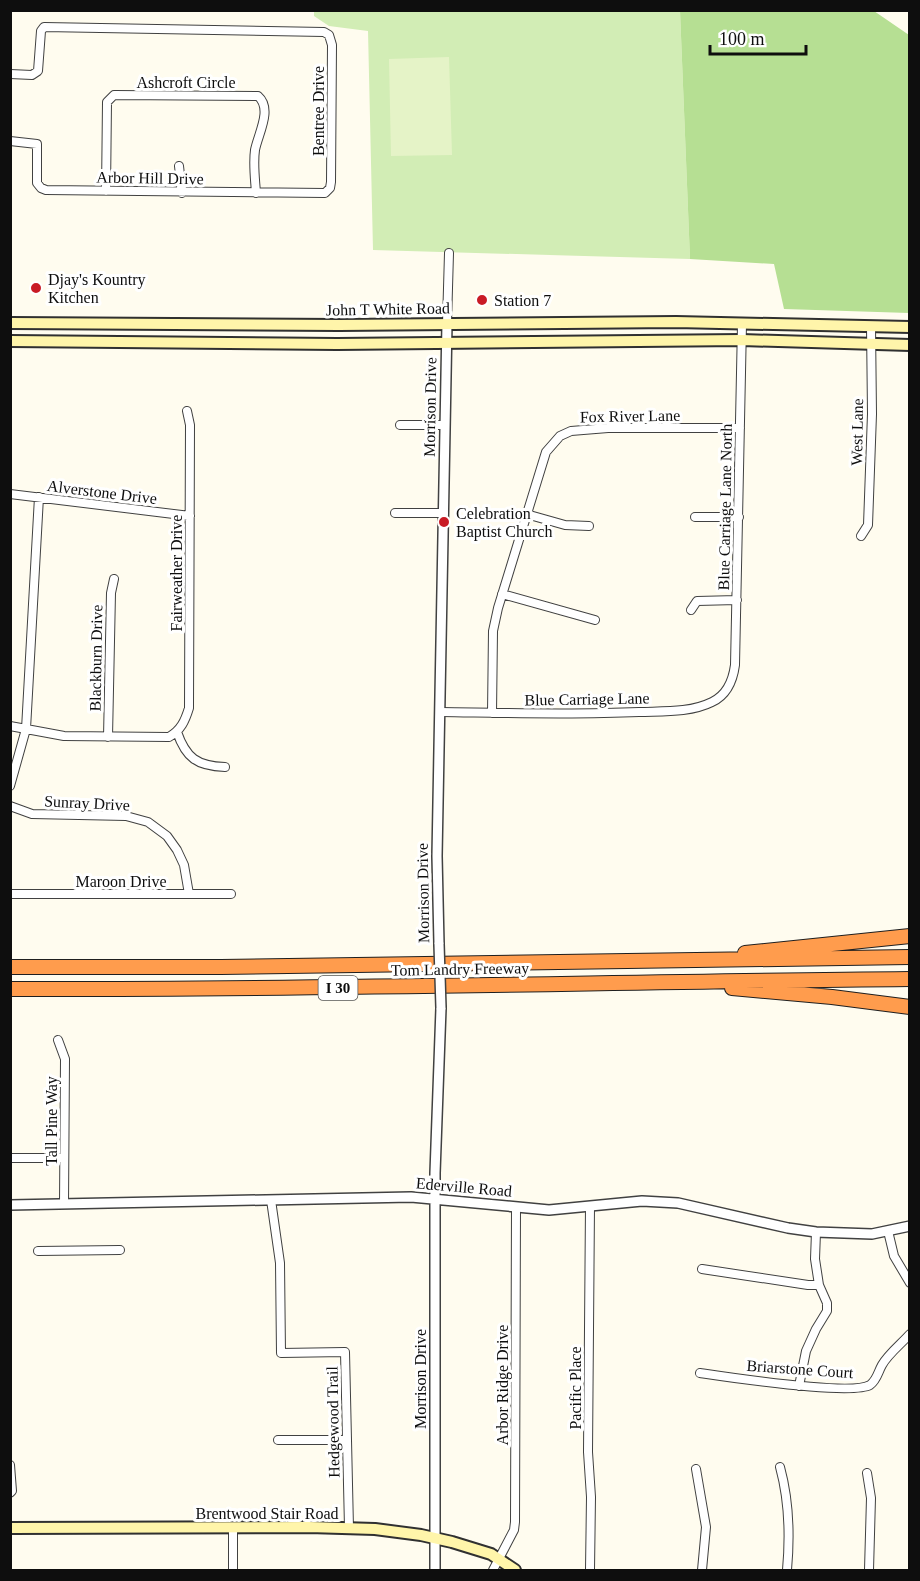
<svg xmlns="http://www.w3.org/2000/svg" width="920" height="1581" viewBox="0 0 920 1581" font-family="'Times New Roman',serif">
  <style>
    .green { fill: #d2edb5 }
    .forest { fill: #b6df93 }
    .pitch { fill: #e5f3c7 }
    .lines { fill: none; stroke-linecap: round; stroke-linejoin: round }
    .minor-casing { stroke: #414141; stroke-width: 10 }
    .tertiary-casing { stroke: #414141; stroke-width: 12 }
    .secondary-casing { stroke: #303030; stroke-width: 14 }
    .motorway-casing { stroke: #1f1f1f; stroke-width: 16 }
    .minor { stroke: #fff; stroke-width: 8 }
    .tertiary { stroke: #fff; stroke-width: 9 }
    .secondary { stroke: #fff5aa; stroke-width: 10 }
    .motorway { stroke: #ff9c4d; stroke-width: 14 }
    .tertiary-bridge-casing { stroke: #414141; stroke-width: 12; stroke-linecap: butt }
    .tertiary-bridge { stroke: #fff; stroke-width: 9 }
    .poi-dot { fill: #c91b25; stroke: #fff; stroke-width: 2 }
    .labels { text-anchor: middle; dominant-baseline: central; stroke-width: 6; stroke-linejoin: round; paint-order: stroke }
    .shield { fill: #fff; stroke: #565656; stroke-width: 1.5 }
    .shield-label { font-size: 15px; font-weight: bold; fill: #0e0e0e }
    .street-label { font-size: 16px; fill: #0e0e0e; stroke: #fff }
    .poi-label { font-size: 16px; fill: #0e0e0e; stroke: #fff; text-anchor: start }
  </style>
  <rect width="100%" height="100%" fill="#fffcef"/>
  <path class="green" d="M314 10 680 11 690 259 373 250 368 31 329 26 314 16Z"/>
  <path class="forest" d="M680 11H874L909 35V313L784 309 774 264 690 259Z"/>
  <path class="pitch" d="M449 57 452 155 391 156 389 59Z"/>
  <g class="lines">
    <defs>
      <path id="minor" d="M10 74 32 75 38 71 41 31 44 27 324 32 329 35 332 45 331 182 330 188 325 193 46 190 41 188 37 183V144L10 141
        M179 166 182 193
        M106 191 107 102 114 95 258 96C273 109 258 134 255 150 253 164 255 178 256 193
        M447 323 449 253
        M400 425H445
        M10 494 190 516
        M395 513H444
        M526 514 565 525 589 526
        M695 517H739
        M861 536 868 525 872 414 871 326
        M502 594 595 620
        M691 610 697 601 737 600
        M441 712C507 713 573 715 639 712 662 711 690 713 712 702 727 695 733 680 735 665L742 324
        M492 713 493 631 498 608 546 452 560 436 571 431 608 428H740
        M10 726 64 736 169 737C181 730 185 721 189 708L190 425 187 411
        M177 732C186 758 197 766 225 767
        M108 737 111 593 114 579
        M10 786 26 729 39 497
        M10 806 32 814 126 816 148 822 167 836 177 850 184 865 189 894
        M10 894H231
        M58 1040 65 1059 64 1204
        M10 1158H64
        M271 1200 280 1263 281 1353 345 1352 349 1528
        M888 1231 894 1256 910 1283
        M38 1251 120 1250
        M702 1269 808 1285H819
        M700 1373C727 1377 851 1396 870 1385 877 1380 878 1372 882 1365 888 1354 901 1344 910 1334
        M799 1386 806 1351 816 1329 827 1311V1303L819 1285 815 1259 816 1232
        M278 1440H346
        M10 1465 12 1491 10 1493
        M780 1467C789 1500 790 1537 787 1570
        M696 1469 706 1527 702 1570
        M867 1473 871 1498 869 1570
        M233 1527V1570
        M493 1570 514 1530 515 1522 516 1207
        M590 1570 591 1497 588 1452 590 1206"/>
      <path id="tertiary" d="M439 944 437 856 447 323
        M10 1205 411 1197 549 1210 642 1201 678 1203 788 1228 816 1232 872 1234 910 1226
        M435 1570V1173L441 1008"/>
      <path id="secondary" d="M10 323 339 325 676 322 910 327
        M10 341 337 344 742 340 910 345
        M10 1528 309 1527 375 1529 421 1535 452 1542 491 1554 515 1570"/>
      <path id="motorway" d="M745 953 910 936
        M10 967H221L910 957
        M732 988 832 997 910 1007
        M10 989C310 990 610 982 910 979"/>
    </defs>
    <use href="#minor" class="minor-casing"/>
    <use href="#tertiary" class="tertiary-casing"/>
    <use href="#secondary" class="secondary-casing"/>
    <use href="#motorway" class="motorway-casing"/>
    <use href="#minor" class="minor"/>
    <use href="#tertiary" class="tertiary"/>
    <use href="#secondary" class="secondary"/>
    <use href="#motorway" class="motorway"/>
    <defs>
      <path id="tertiary-bridge" d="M439 944 441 1008"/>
    </defs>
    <use href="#tertiary-bridge" class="tertiary-bridge-casing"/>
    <use href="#tertiary-bridge" class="tertiary-bridge"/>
  </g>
  <g class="poi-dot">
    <circle cx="36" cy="288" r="6"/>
    <circle cx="482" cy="300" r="6"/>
    <circle cx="444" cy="522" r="6"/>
  </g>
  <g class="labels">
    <rect class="shield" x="318.5" y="976" width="39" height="24" rx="4.5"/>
    <g class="shield-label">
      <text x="338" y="988">I 30</text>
    </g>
    <g class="street-label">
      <text x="186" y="82">Ashcroft Circle</text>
      <text transform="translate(318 111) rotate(-90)">Bentree Drive</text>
      <text transform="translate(150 178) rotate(1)">Arbor Hill Drive</text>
      <text transform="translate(388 309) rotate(-1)">John T White Road</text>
      <text transform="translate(430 407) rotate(-89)">Morrison Drive</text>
      <text transform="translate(630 416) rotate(-1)">Fox River Lane</text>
      <text transform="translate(857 432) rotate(-89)">West Lane</text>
      <text transform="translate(102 492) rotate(7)">Alverstone Drive</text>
      <text transform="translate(725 507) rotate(-89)">Blue Carriage Lane North</text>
      <text transform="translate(176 573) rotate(-90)">Fairweather Drive</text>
      <text transform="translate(96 658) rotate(-89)">Blackburn Drive</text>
      <text transform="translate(587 699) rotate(-1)">Blue Carriage Lane</text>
      <text transform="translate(87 803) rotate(3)">Sunray Drive</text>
      <text x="121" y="881">Maroon Drive</text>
      <text transform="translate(423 893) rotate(-91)">Morrison Drive</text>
      <text transform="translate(460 969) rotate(-1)">Tom Landry Freeway</text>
      <text transform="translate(51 1121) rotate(-90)">Tall Pine Way</text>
      <text transform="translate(464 1187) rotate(5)">Ederville Road</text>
      <text transform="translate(800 1369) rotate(4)">Briarstone Court</text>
      <text transform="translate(420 1379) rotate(-90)">Morrison Drive</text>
      <text transform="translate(502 1385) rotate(-90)">Arbor Ridge Drive</text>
      <text transform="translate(575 1388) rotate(-90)">Pacific Place</text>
      <text transform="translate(333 1422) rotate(-91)">Hedgewood Trail</text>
      <text x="267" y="1513">Brentwood Stair Road</text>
    </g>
    <g class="poi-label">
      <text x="48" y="279">Djay's Kountry<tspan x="48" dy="18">Kitchen</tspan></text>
      <text x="494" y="300">Station 7</text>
      <text x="456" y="513">Celebration<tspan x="456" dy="18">Baptist Church</tspan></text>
    </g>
  </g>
  <rect width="920" height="1581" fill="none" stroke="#0e0e0e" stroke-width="24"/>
  <path d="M710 45v9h96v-9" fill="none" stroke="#0e0e0e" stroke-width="3"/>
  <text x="719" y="45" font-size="18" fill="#0e0e0e" stroke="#ffffff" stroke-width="4.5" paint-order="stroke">100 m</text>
</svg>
